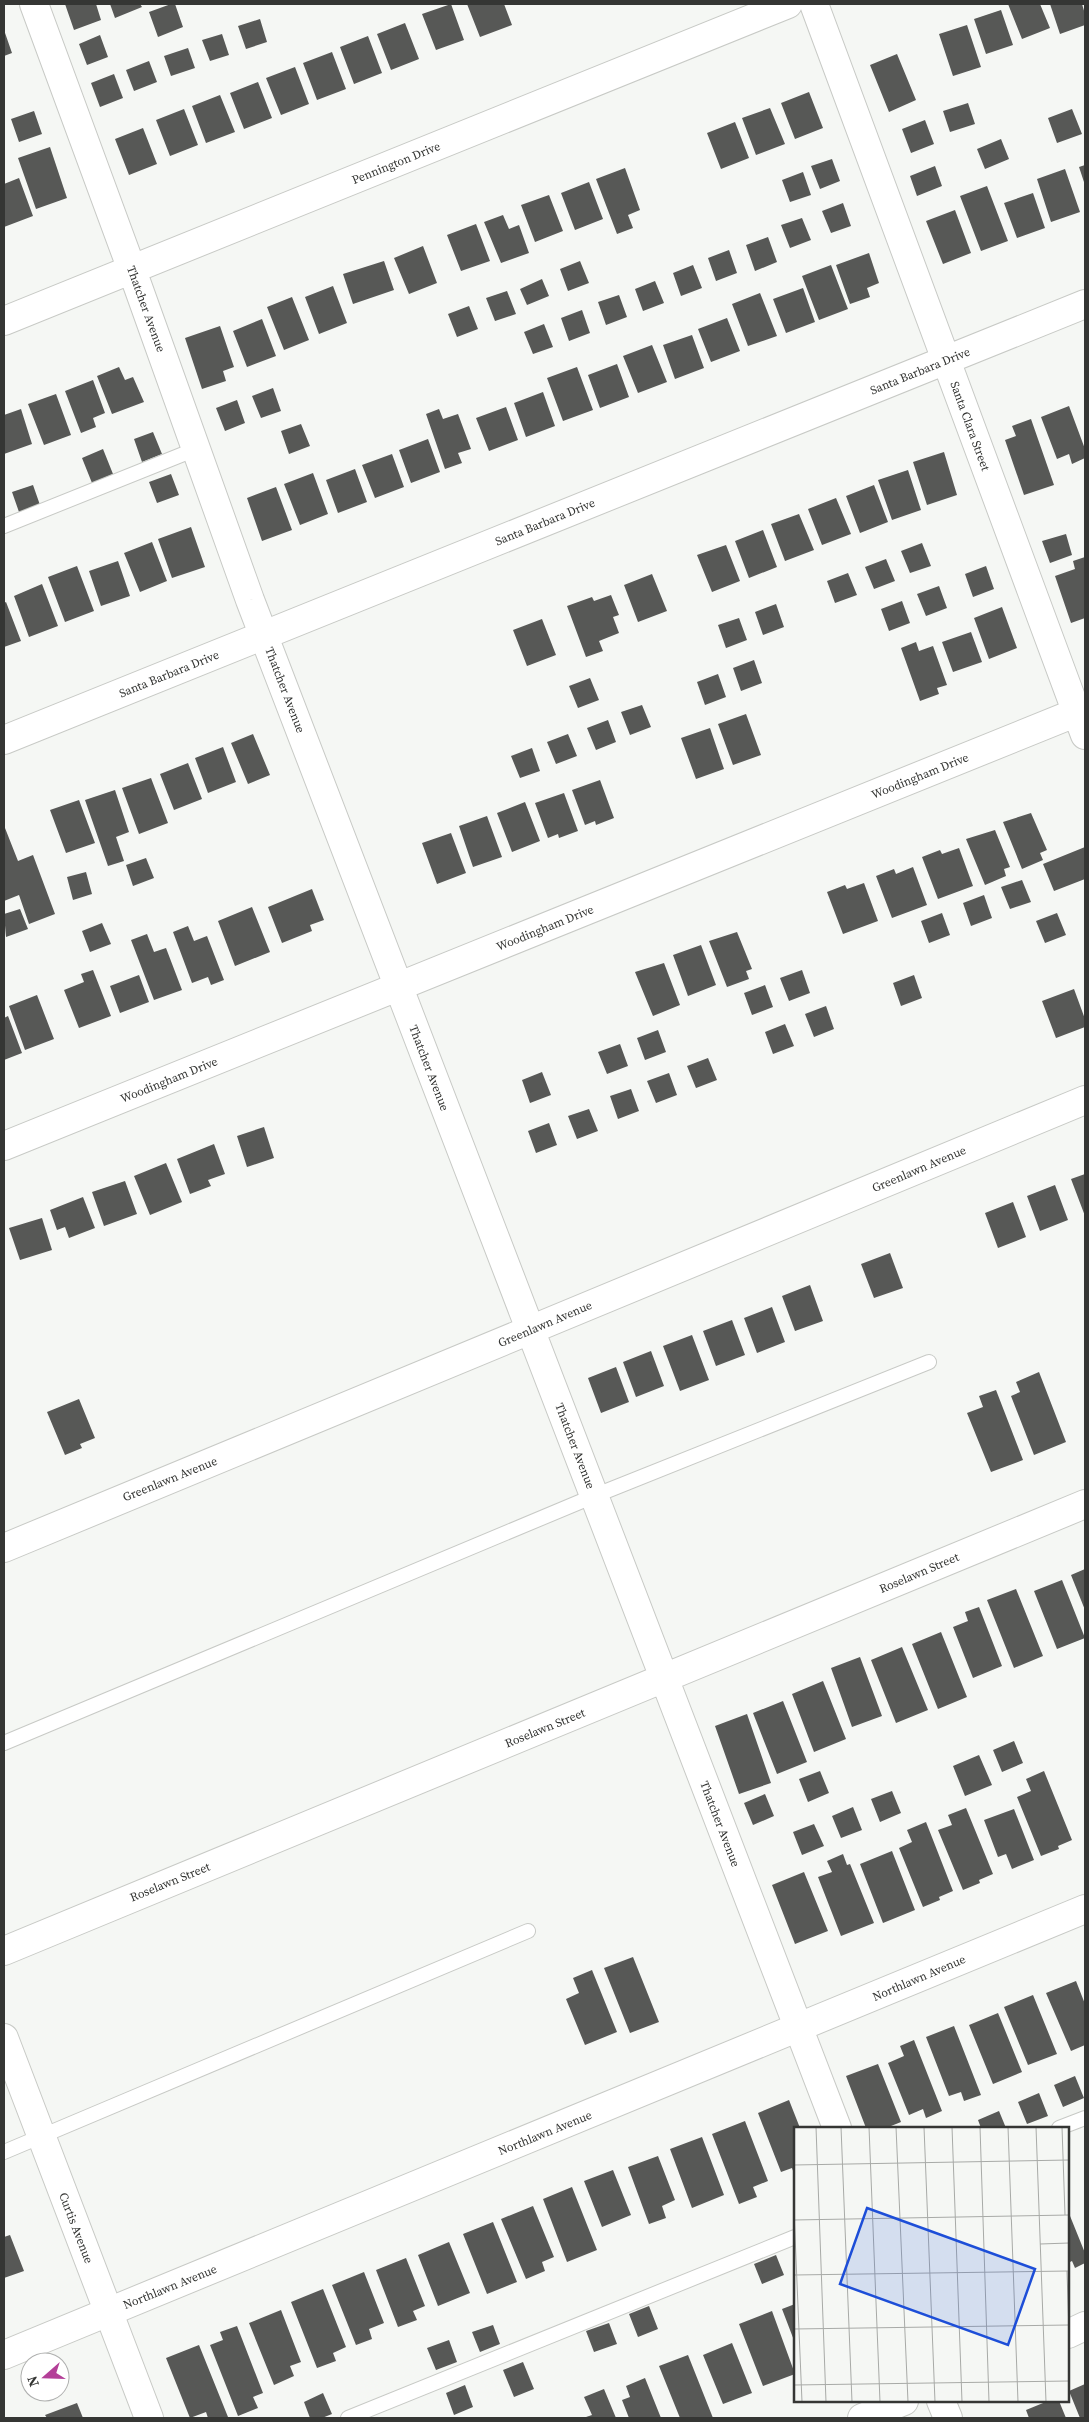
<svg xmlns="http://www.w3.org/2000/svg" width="1089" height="2422" viewBox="0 0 1089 2422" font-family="'Source Serif 4',serif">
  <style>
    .building { fill: #575856 }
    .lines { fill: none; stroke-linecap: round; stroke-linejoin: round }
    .service-casing { stroke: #c8cac6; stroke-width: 16 }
    .minor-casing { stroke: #c8cac6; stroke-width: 30 }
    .tertiary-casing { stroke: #c8cac6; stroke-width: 30 }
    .service { stroke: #fff; stroke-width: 14 }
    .minor { stroke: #fff; stroke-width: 28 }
    .tertiary { stroke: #fff; stroke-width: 28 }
    .labels { text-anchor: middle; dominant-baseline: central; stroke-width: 5; stroke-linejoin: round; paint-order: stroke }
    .street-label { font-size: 12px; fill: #353634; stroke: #fff }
    .inset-road { fill: none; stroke: #a8aaa7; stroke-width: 1 }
    .view { fill: #1d4ed8; fill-opacity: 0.15; stroke: #1d4ed8; stroke-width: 2.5 }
    .inset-edge { fill: none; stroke: #353634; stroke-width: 2.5 }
  </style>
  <rect width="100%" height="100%" fill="#f5f7f4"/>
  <path class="building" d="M65 4H96L101 20 74 30Z
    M110 4H140L142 7 115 18Z
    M171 4H175L183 27 158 37 149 12Z
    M451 4 464 40 436 50 422 14Z
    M467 4H504L512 25 480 37Z
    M1008 4H1040L1050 28 1022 39Z
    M1050 4H1082L1085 14V25L1060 34Z
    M1001 10 1013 45 986 54 974 19Z
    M260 19 267 42 246 49 238 26Z
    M405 23 419 59 391 70 377 34Z
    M967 25 981 67 953 76 939 34Z
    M4 30 12 53 4 56Z
    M222 34 229 55 210 61 202 40Z
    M100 35 108 57 87 65 79 44Z
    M368 36 382 73 354 84 340 47Z
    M188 48 195 68 171 76 164 56Z
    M332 52 346 89 317 100 303 63Z
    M897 54 916 100 889 112 870 65Z
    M149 61 157 82 134 91 126 70Z
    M295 67 309 104 281 115 266 78Z
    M114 74 123 98 100 107 91 83Z
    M258 82 272 118 244 129 230 93Z
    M809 92 823 128 795 139 781 103Z
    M220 95 235 132 206 143 192 106Z
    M968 103 975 124 950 132 943 111Z
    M770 108 785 144 756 155 742 118Z
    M184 109 198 145 170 156 156 120Z
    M1072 109 1082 134 1057 143 1048 118Z
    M34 111 42 134 19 142 11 119Z
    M925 120 934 144 911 153 902 129Z
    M735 122 749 158 721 169 707 133Z
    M143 128 157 164 129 175 115 139Z
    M1001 139 1009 159 985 169 977 149Z
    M50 147 67 198 36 209 18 158Z
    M832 159 840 181 820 189 811 166Z
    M1085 165V185L1079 167Z
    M935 166 942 186 917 196 910 176Z
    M625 168 640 210 628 215 633 228 617 234 596 179Z
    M1065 169 1080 212 1051 222 1037 179Z
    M803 172 811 195 790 202 782 180Z
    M19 178 33 216 4 227V184Z
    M589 182 603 219 575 230 561 193Z
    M987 186 1008 241 981 251 960 196Z
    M1033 193 1045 228 1017 238 1004 203Z
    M549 195 563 231 535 242 521 205Z
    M843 203 851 226 831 233 822 211Z
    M955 210 971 253 943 264 926 221Z
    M503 215 509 229 519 225 529 253 501 263 484 222Z
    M802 218 811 240 790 248 781 225Z
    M476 224 490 261 461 271 447 235Z
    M768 237 777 262 755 271 746 245Z
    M423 246 437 283 409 294 394 258Z
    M729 250 737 273 716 281 708 258Z
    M869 253 879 283 867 288 870 297 850 304 836 265Z
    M384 261 394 290 353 304 343 274Z
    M580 261 589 283 568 291 560 269Z
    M693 265 702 288 681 296 673 273Z
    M831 265 848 309 819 320 802 276Z
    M542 279 549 296 527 305 520 289Z
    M655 281 664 303 643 311 635 289Z
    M333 286 347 323 319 334 305 297Z
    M803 288 815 322 786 333 773 299Z
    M507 291 516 314 495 321 486 298Z
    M760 293 777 336 748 346 732 304Z
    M619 295 627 317 606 325 598 302Z
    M292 297 309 340 284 350 267 307Z
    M469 306 478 329 457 337 448 314Z
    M582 310 590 333 569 341 561 318Z
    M727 318 740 351 711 362 698 329Z
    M262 319 276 356 247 367 233 331Z
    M544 324 553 347 533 354 524 332Z
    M220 326 234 367 223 371 226 381 202 389 185 338Z
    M692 335 704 368 675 379 663 345Z
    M652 345 667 382 638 393 623 356Z
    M617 364 629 397 600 408 588 375Z
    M119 367 125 380 133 377 144 402 112 414 97 376Z
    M577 367 593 410 563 421 547 378Z
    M93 380 105 413 93 418 96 427 81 433 65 391Z
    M273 388 281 411 261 418 252 396Z
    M543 392 555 426 526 437 514 403Z
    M56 394 71 435 44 445 28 404Z
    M237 400 245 423 225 431 216 408Z
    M1069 406 1085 449V458L1072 464 1069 454 1057 459 1041 417Z
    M506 407 518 440 489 451 476 418Z
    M21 409 32 444 4 454V415Z
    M439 409 443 419 458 414 471 449 458 453 462 463 445 469 426 414Z
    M1031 419 1054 485 1024 495 1005 440 1016 436 1012 426Z
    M301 424 310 446 289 454 281 431Z
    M153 432 162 454 142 462 134 439Z
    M428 439 440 472 411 483 399 450Z
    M103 449 113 474 92 483 82 458Z
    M944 452 957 495 927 505 913 462Z
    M392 454 404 487 375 498 362 465Z
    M355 469 367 502 338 513 326 480Z
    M908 470 921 510 892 520 878 480Z
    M313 473 328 514 300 525 284 484Z
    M171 474 179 495 157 503 149 482Z
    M33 485 40 505 19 512 12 492Z
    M874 485 888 522 860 533 846 496Z
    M276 487 292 530 262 541 247 498Z
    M836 498 851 534 822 545 808 509Z
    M799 514 814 550 785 561 771 524Z
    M191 527 205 567 172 578 158 539Z
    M763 530 777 567 749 578 735 541Z
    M1066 534 1072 555 1050 563 1042 541Z
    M152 542 167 581 140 592 124 553Z
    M922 543 931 566 910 573 901 551Z
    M726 545 740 581 712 592 697 555Z
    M1085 557V618L1071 623 1055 576 1075 569 1073 561Z
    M886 559 895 581 874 589 865 567Z
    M118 561 130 596 101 606 89 571Z
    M77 566 94 611 65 622 48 577Z
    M986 566 994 589 973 597 965 574Z
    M848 573 857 595 835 603 827 581Z
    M652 574 667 611 638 622 624 585Z
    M42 584 58 626 29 637 14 596Z
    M939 586 947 608 926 616 917 594Z
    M611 595 619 615 613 617 619 633 599 641 603 651 586 657 567 606 592 597 594 601Z
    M902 601 910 623 889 631 881 609Z
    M6 602 21 641 4 647V603Z
    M776 604 784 627 763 635 755 612Z
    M1002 607 1017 648 989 659 974 618Z
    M739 618 747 640 726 648 718 625Z
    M542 619 556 655 527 666 513 630Z
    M971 632 982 662 953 672 942 642Z
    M916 642 919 651 933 646 947 685 937 688 939 694 920 701 901 648Z
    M754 660 762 683 741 691 733 668Z
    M718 674 726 697 705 705 697 682Z
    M590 678 599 700 578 708 569 686Z
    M642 705 651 727 630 735 621 712Z
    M746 714 761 755 733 765 718 724Z
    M608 720 616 742 596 750 587 728Z
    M710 728 724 769 696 779 681 738Z
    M253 734 270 775 248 784 231 743Z
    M568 734 577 756 556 764 547 742Z
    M223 747 236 782 208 793 195 758Z
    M532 748 540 771 520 778 511 756Z
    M188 763 202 799 174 810 160 774Z
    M151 778 168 823 139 834 122 788Z
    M600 780 614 818 596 825 595 821 585 825 572 790Z
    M115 790 129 832 116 837 124 861 108 866 85 800Z
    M564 793 578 831 559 838 558 834 548 838 535 803Z
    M79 800 95 843 66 853 50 810Z
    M525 802 540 841 512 852 497 813Z
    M1031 813 1047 850 1040 853 1043 860 1022 869 1003 822Z
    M487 816 502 857 473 867 459 826Z
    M5 828 18 861 33 855 55 914 29 924 19 895 4 901Z
    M995 830 1010 867 1004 869 1006 876 985 885 966 839Z
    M451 833 466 873 437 884 422 843Z
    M1085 847V879L1054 891 1043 864Z
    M959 848 973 886 938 899 922 857 940 850 942 854Z
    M146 858 154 878 133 886 126 865Z
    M913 867 927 905 892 918 876 876 894 869 896 874Z
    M86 872 92 894 73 900 67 877Z
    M1022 880 1031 902 1010 909 1001 887Z
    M864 883 878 921 843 934 827 892 845 885 847 889Z
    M312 889 324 920 310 925 312 931 282 943 268 907Z
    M984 895 992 918 971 926 963 903Z
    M252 907 270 952 235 966 218 921Z
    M20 909 28 929 6 937 4 914Z
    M942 913 950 935 929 943 921 921Z
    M1057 913 1066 935 1045 943 1036 921Z
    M102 923 111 944 90 952 82 931Z
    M188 926 194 941 207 936 224 980 211 985 208 977 192 983 173 932Z
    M737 932 752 969 746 971 749 979 727 987 709 941Z
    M147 934 154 952 166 948 182 990 154 1000 131 940Z
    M701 945 716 985 688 996 673 955Z
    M664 963 680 1005 653 1016 635 972Z
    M93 970 111 1016 79 1028 64 990 84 982 81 974Z
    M802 970 810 993 789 1001 780 978Z
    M139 975 149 1002 120 1013 110 986Z
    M914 975 922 998 901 1006 893 983Z
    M765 985 773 1007 752 1015 744 993Z
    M1074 989 1085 1019V1027L1056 1038 1042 1001Z
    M37 995 54 1039 25 1050 9 1006Z
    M826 1006 834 1029 814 1037 805 1014Z
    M8 1016 22 1053 4 1060V1018Z
    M785 1024 794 1046 773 1054 765 1032Z
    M658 1030 666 1052 645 1060 637 1038Z
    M620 1044 628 1066 607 1074 598 1052Z
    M708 1058 717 1080 696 1088 687 1066Z
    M542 1072 551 1095 530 1103 522 1080Z
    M669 1073 677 1095 656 1103 647 1081Z
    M631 1089 639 1111 618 1119 610 1096Z
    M589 1109 598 1131 577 1139 568 1116Z
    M549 1123 557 1145 536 1153 528 1131Z
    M264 1127 274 1158 247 1167 237 1136Z
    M214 1144 225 1174 208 1180 211 1186 190 1194 177 1159Z
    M166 1163 182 1202 150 1215 134 1176Z
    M1085 1174V1216L1071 1179Z
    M125 1181 137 1214 104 1226 92 1192Z
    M1055 1185 1068 1220 1040 1231 1027 1196Z
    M83 1197 95 1228 69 1238 65 1227 57 1230 50 1210Z
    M1013 1202 1026 1237 998 1248 985 1213Z
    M42 1218 52 1250 20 1260 9 1228Z
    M890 1253 903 1288 874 1298 861 1264Z
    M810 1285 823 1321 795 1331 782 1296Z
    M772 1307 785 1342 757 1353 744 1318Z
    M732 1320 745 1355 716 1366 703 1331Z
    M692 1335 709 1380 680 1391 663 1346Z
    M651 1351 664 1386 636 1397 623 1362Z
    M616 1367 629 1402 601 1413 588 1378Z
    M1039 1372 1066 1442 1034 1455 1011 1396 1020 1392 1016 1382Z
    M996 1390 1023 1460 991 1472 967 1413 983 1407 979 1396Z
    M79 1399 95 1438 80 1444 82 1448 65 1455 47 1412Z
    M1085 1569V1610L1071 1575Z
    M1062 1580 1085 1638 1057 1649 1034 1591Z
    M1016 1589 1043 1656 1014 1668 987 1600Z
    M979 1607 1002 1666 973 1678 953 1627 968 1621 965 1612Z
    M941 1632 967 1697 938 1709 912 1644Z
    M902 1647 928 1710 896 1723 871 1660Z
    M860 1657 882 1716 852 1727 831 1668Z
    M823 1681 846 1739 814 1752 792 1694Z
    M783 1701 807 1762 777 1774 753 1713Z
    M747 1714 771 1783 739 1794 715 1726Z
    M1014 1741 1023 1763 1002 1772 993 1750Z
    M979 1755 992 1785 965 1796 953 1766Z
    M820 1771 829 1793 808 1802 799 1779Z
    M1044 1771 1072 1840 1058 1846 1059 1849 1041 1856 1017 1797 1031 1791 1026 1779Z
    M892 1791 901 1813 880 1822 871 1799Z
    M765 1794 774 1816 753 1825 744 1803Z
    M853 1807 862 1830 841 1838 832 1816Z
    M966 1808 993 1874 979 1880 980 1883 963 1890 938 1830 952 1825 948 1815Z
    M1014 1809 1034 1860 1012 1869 1006 1854 998 1857 984 1820Z
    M926 1822 953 1891 939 1897 940 1900 923 1907 899 1848 912 1842 907 1830Z
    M814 1824 824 1846 802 1855 793 1832Z
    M892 1851 915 1910 883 1923 860 1864Z
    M843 1854 847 1865 850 1864 874 1923 841 1936 818 1877 832 1872 827 1861Z
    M804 1872 828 1931 795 1944 772 1885Z
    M633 1957 659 2022 630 2033 604 1968Z
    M592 1970 617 2032 585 2045 566 1999 579 1993 573 1978Z
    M1076 1981 1085 2004V2045L1071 2051 1046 1993Z
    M1033 1995 1057 2054 1028 2065 1004 2007Z
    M998 2013 1022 2072 993 2084 969 2025Z
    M954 2026 981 2095 964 2101 961 2092 949 2096 926 2037Z
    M914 2040 942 2111 926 2118 923 2109 909 2115 888 2063 904 2056 900 2046Z
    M878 2064 901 2122 886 2128H866L846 2076Z
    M1075 2076 1084 2098 1063 2107 1054 2085Z
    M1039 2093 1048 2116 1027 2124 1018 2102Z
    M789 2100 800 2128H795V2176L792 2168 781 2172 758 2113Z
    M999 2111 1006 2128H981L978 2120Z
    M745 2121 768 2181 753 2187 757 2197 739 2204 712 2134Z
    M702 2137 724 2195 692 2208 670 2149Z
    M658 2156 675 2200 662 2206 666 2218 649 2224 628 2167Z
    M613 2170 631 2215 602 2227 584 2181Z
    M572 2187 597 2250 567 2262 543 2199Z
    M533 2206 554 2257 542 2262 545 2271 526 2279 501 2219Z
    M1068 2211 1085 2253V2263L1075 2268 1072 2261 1068 2263Z
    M493 2222 517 2282 487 2294 463 2234Z
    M10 2235 24 2271 4 2278V2237Z
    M449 2242 470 2293 438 2306 418 2255Z
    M776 2255 784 2275 762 2284 754 2264Z
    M406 2258 425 2306 413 2311 417 2320 398 2327 376 2270Z
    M364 2272 384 2323 369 2329 372 2339 356 2345 332 2285Z
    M323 2289 346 2347 333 2353 336 2361 317 2368 291 2302Z
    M795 2304V2343L782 2309Z
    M649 2306 658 2329 638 2337 629 2314Z
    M281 2310 301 2362 290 2366 294 2376 274 2385 249 2323Z
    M772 2311 795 2374 763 2386 739 2324Z
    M609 2323 617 2344 594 2352 586 2331Z
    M493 2325 500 2344 480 2352 472 2332Z
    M237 2326 263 2393 253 2397 258 2408 238 2416 210 2345 223 2340 220 2332Z
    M449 2340 457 2362 436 2370 427 2348Z
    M732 2343 752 2393 723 2404 703 2355Z
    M199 2345 228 2417 225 2418H208L206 2412 190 2418 166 2358Z
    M688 2355 713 2418H680L659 2366Z
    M523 2362 534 2389 514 2397 503 2370Z
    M645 2378 661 2418H629L622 2400 630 2397 626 2386Z
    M1085 2384V2418H1080L1069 2391Z
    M465 2385 473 2407 454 2415 446 2393Z
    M604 2389 616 2418H583L592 2415 584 2397Z
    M323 2393 332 2414 322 2418H310L304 2402Z
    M1048 2401H1059L1066 2418H1029L1026 2410Z
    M77 2403 83 2418H47L45 2415Z"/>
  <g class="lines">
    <defs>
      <path id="service" d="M4 526 196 449
        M4 1743 594 1496 929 1362
        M1059 2128 1085 2118
        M4 2152 528 1931
        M348 2418 795 2237"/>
      <path id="minor" d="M34 4 132 270 250 600 837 2128
        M814 4 1085 735
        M4 321 788 4
        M4 740 1085 304
        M4 1146 1085 709
        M4 1548 1085 1100
        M4 1951 1085 1504
        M1068 2334 1085 2326
        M4 2355 1085 1909
        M941 2401 948 2418
        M862 2418 904 2401"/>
      <path id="tertiary" d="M4 2038 149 2418"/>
    </defs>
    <use href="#service" class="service-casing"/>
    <use href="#minor" class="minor-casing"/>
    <use href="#tertiary" class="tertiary-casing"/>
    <use href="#service" class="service"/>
    <use href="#minor" class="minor"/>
    <use href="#tertiary" class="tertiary"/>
  </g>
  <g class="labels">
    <g class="street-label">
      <text transform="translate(396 163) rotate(-22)">Pennington Drive</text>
      <text transform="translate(146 309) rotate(70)">Thatcher Avenue</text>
      <text transform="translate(920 371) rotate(-22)">Santa Barbara Drive</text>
      <text transform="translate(970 426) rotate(70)">Santa Clara Street</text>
      <text transform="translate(545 522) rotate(-22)">Santa Barbara Drive</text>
      <text transform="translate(169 674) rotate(-22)">Santa Barbara Drive</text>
      <text transform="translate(285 690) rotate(69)">Thatcher Avenue</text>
      <text transform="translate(920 776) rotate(-22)">Woodingham Drive</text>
      <text transform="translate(545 928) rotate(-22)">Woodingham Drive</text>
      <text transform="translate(429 1068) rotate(69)">Thatcher Avenue</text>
      <text transform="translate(169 1080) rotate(-22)">Woodingham Drive</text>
      <text transform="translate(919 1169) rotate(-23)">Greenlawn Avenue</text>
      <text transform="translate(545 1324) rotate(-23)">Greenlawn Avenue</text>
      <text transform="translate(575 1446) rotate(69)">Thatcher Avenue</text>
      <text transform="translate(170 1479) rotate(-22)">Greenlawn Avenue</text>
      <text transform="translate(919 1573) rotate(-23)">Roselawn Street</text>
      <text transform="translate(545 1728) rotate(-22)">Roselawn Street</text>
      <text transform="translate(720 1824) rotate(69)">Thatcher Avenue</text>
      <text transform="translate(170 1882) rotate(-22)">Roselawn Street</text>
      <text transform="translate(919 1978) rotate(-23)">Northlawn Avenue</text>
      <text transform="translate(545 2133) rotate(-22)">Northlawn Avenue</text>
      <text transform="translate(76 2228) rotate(69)">Curtis Avenue</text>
      <text transform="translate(170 2287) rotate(-22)">Northlawn Avenue</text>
    </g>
  </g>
  <g transform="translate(794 2127)">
    <rect width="275" height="275" fill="#f5f7f4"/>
    <path class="inset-road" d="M22 0 32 275M47 0 58 275M75 0 86 275M102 0 114 275M130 0 141 275M158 0 168 275M186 0 195 275M214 0 224 275M242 0 252 275M268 0 271 88M0 38 275 33M0 84 8 275M0 93 275 88M246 117 275 116M273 144 275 205M0 148 275 144M0 202 275 198M0 258 275 254"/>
    <path class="view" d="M73 81 241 142 214 218 46 157Z"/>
    <rect width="275" height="275" class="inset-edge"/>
  </g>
  <rect width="1089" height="2422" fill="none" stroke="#353634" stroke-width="10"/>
  <g transform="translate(45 2377) rotate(250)"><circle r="24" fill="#ffffff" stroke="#aeafae"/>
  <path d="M0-4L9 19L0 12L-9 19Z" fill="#b43f98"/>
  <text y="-8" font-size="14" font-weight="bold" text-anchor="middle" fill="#353634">N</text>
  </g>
</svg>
